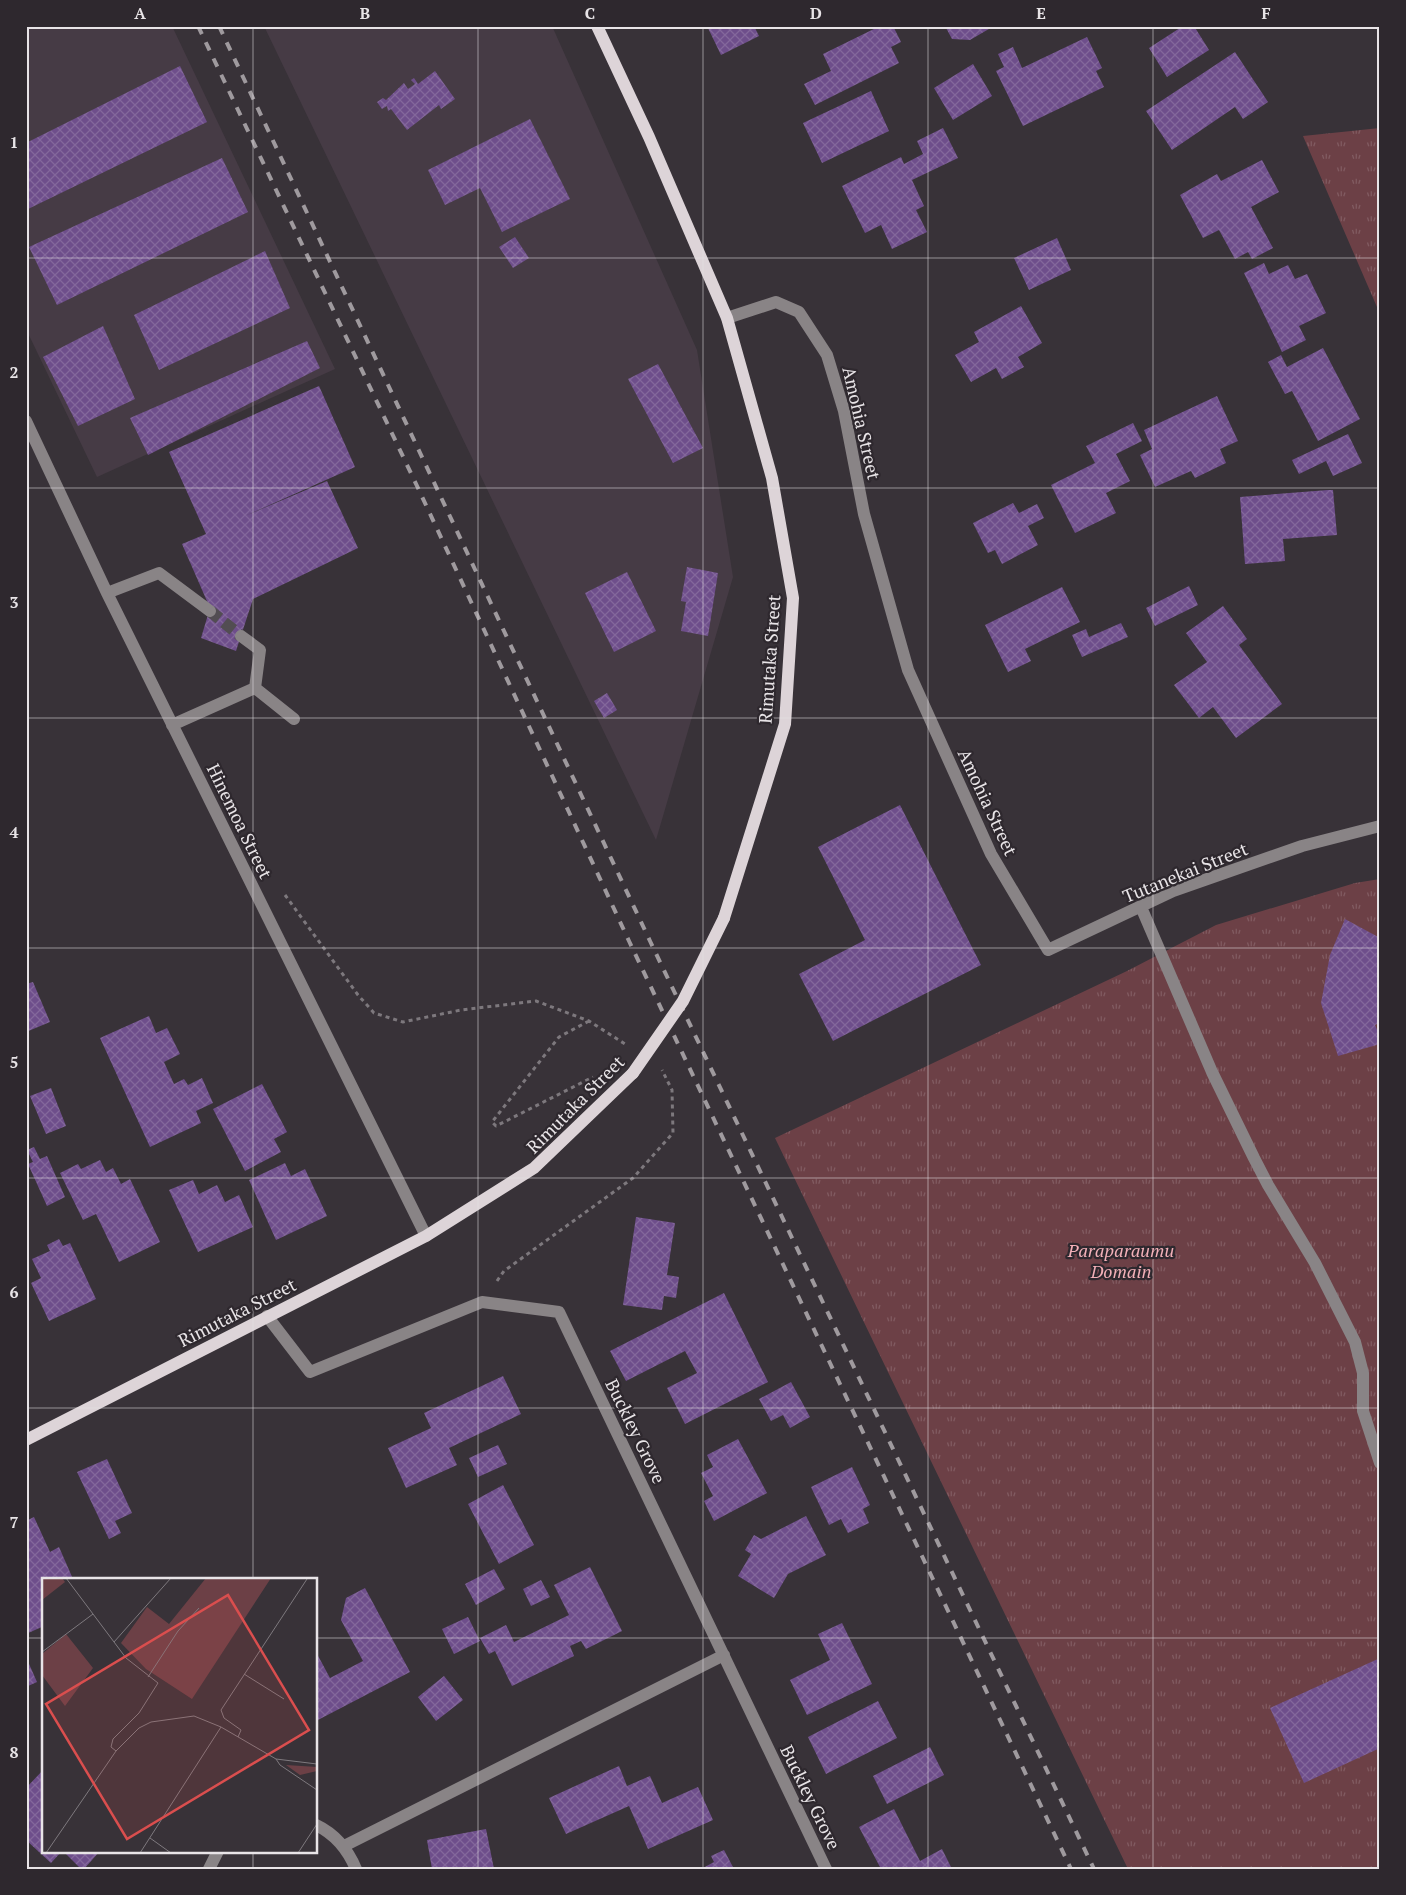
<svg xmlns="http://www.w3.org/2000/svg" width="1406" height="1895" viewBox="0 0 1406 1895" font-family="'PT Serif',serif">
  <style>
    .built { fill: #463b45 }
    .park { fill: url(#park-tufts) }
    .building { fill: url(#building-cross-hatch) }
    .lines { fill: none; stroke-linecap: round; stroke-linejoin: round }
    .minor-tunnel { stroke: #524d52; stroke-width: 12; stroke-dasharray: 12 6; stroke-linecap: butt }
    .path { stroke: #7d787d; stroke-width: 3; stroke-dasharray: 4 4; stroke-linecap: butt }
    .minor { stroke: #898486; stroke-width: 12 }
    .major { stroke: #ddd4d8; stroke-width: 12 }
    .rail { stroke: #9f9a9e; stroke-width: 4; stroke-dasharray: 9 9; stroke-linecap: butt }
    .major-bridge { stroke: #ddd4d8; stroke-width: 12 }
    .grid { fill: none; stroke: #e8e4e7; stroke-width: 1; stroke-opacity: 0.55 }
    .labels { text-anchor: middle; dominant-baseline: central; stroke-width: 4.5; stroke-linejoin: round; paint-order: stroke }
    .street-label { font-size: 18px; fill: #e8e4e7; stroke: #2e282e }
    .park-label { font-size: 18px; font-style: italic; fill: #f3b0b8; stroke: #2e282e }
    .inset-road { fill: none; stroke: #7e797e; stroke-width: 1 }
    .view { fill: #da4e4e; fill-opacity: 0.15; stroke: #da4e4e; stroke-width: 2.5 }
    .inset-edge { fill: none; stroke: #e8e4e7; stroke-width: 2.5 }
    .neatline { fill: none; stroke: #e8e4e7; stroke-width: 2 }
    .grid-label { font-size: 16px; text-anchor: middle; font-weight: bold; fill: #e8e4e7 }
  </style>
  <defs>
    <pattern id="park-tufts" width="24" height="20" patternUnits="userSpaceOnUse" patternTransform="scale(1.25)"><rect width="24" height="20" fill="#6c4046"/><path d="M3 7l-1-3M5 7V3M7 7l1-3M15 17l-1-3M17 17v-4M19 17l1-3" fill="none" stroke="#815b61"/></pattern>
    <pattern id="building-cross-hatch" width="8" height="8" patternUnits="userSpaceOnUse" patternTransform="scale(1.25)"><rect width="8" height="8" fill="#6e4e8b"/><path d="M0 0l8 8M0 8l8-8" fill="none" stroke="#83679b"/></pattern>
  </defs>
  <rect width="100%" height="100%" fill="#383238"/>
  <path class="built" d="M26 26H172L335 369 97 477 26 329Z
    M264 26H552L697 350 733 577 656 840Z"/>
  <path class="park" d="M1380 128V314L1303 136Z
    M1380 879V1869H1128L775 1138 1127 971 1216 925 1355 883Z"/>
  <path class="building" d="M707 26H754L759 36 721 55Z
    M880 26H893L901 42 891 47 899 63 815 105 804 84 831 71 823 54Z
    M945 26H994L970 40 952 39Z
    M1183 26H1194L1209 50 1167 77 1149 48Z
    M1087 37 1102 68 1096 71 1104 87 1023 126 996 71 1004 67 998 54 1013 47 1022 68Z
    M1235 52 1268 102 1243 119 1235 107 1172 150 1146 111Z
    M973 64 992 96 953 120 934 88Z
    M180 66 207 122 26 210V143Z
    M435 71 455 99 441 109 439 105 407 130 391 109 388 111 387 106 382 109 377 102 383 98 386 100 404 83 408 89 415 84 411 80 414 78 418 84Z
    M871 91 889 131 822 163 803 123Z
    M530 119 570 199 502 232 480 188 445 205 428 170Z
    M943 128 958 158 912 180 924 206 916 210 927 232 892 249 881 225 865 233 842 186 901 157 904 164 923 154 917 141Z
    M222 158 248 212 57 305 29 247Z
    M1262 160 1279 192 1251 207 1273 248 1252 259 1248 252 1235 259 1219 230 1203 238 1180 195 1217 174 1221 181Z
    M515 237 529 258 513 268 499 247Z
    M1057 238 1071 270 1029 290 1014 258Z
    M265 251 290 308 159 370 134 315Z
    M1264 263 1269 274 1288 265 1295 279 1307 274 1326 313 1299 326 1306 340 1282 352 1244 273Z
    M1021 306 1042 343 1018 357 1024 367 1002 379 996 368 971 382 955 355 979 342 974 332Z
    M103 326 135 399 78 426 43 357Z
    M307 341 320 368 148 455 130 418Z
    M1323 348 1360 419 1318 441 1292 391 1285 394 1268 362 1281 355 1287 367Z
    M658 364 703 448 673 463 628 379Z
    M319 386 355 467 245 516 327 481 358 548 253 599 236 651 201 638 210 608 182 544 206 534 169 452Z
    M1217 396 1238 441 1220 449 1226 463 1195 478 1191 471 1155 487 1140 455 1152 449 1144 430Z
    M1133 423 1142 441 1116 454 1130 481 1106 493 1116 513 1075 533 1051 485 1095 463 1086 446Z
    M1348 434 1362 463 1333 476 1326 461 1299 474 1292 460Z
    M1328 490H1333L1337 535 1283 539 1285 561 1245 564 1240 497Z
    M1013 503 1019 513 1037 504 1044 518 1028 526 1038 545 1002 564 995 550 988 553 973 523Z
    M687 567 718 573 708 636 681 631 686 602 681 601Z
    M627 572 656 631 614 652 585 593Z
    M1189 586 1198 605 1155 626 1146 608Z
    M1062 587 1080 622 1025 649 1031 661 1008 672 985 625Z
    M1223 606 1247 639 1239 645 1282 704 1236 738 1213 707 1199 718 1174 685 1207 662 1186 633Z
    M1121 623 1128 637 1082 657 1072 635 1086 629 1089 637Z
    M607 693 617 710 604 718 594 701Z
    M900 805 981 965 833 1041 799 974 865 940 818 847Z
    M1345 919 1380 938V1023L1375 1025 1380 1037V1044L1338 1056 1321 1003 1330 955Z
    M33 982 50 1022 26 1032V984Z
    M149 1016 156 1033 167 1028 180 1054 164 1062 174 1084 184 1079 188 1085 202 1078 213 1103 196 1111 201 1123 150 1147 100 1038Z
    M262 1084 287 1132 274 1139 281 1152 245 1171 213 1109Z
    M51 1088 66 1126 46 1134 30 1096Z
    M34 1147 40 1159 47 1156 65 1197 47 1206 28 1164 33 1162 27 1150Z
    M100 1160 106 1172 113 1168 121 1184 130 1179 160 1242 119 1262 96 1214 83 1220 60 1173 78 1164 81 1169Z
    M285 1163 291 1176 305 1169 327 1216 276 1240 249 1180Z
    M193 1180 199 1194 217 1185 225 1202 239 1195 253 1227 198 1252 169 1190Z
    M636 1217 675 1223 667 1275 679 1277 676 1298 664 1296 662 1310 623 1305Z
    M59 1239 63 1246 70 1243 96 1299 49 1321 31 1283 41 1278 32 1259 50 1251 47 1245Z
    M724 1293 768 1382 685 1424 667 1388 697 1373 685 1351 626 1381 610 1351Z
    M503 1376 521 1414 449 1448 457 1465 406 1488 388 1448 431 1428 424 1413Z
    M791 1382 810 1417 790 1428 783 1415 771 1421 759 1399Z
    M738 1439 767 1493 714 1521 704 1501 713 1496 701 1473 713 1467 707 1455Z
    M498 1445 507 1464 478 1477 469 1458Z
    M107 1459 132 1513 115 1521 121 1533 109 1539 77 1472Z
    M852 1467 870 1505 863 1509 869 1523 848 1533 841 1519 829 1525 811 1487Z
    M503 1485 534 1545 499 1564 468 1504Z
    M806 1516 826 1555 788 1574 774 1598 738 1576 751 1554 745 1550 754 1535 761 1539Z
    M34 1517 50 1552 59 1547 73 1579H44V1626L26 1634V1521Z
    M590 1567 622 1631 586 1649 581 1641 570 1646 574 1656 512 1686 495 1651 489 1654 480 1638 506 1625 514 1642 569 1615 554 1585Z
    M494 1569 505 1589 476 1605 465 1584Z
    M541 1580 550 1597 531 1606 523 1589Z
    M365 1588 410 1672 316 1721V1652L330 1678 363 1661 341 1620 346 1598Z
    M468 1617 480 1641 454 1654 442 1629Z
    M842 1623 872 1684 807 1715 790 1680 830 1660 818 1634Z
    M26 1657 37 1682 26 1687Z
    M1380 1658V1748L1304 1783 1270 1708Z
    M444 1676 463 1700 436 1721 418 1697Z
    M878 1701 897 1738 826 1774 808 1737Z
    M930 1747 944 1775 887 1804 873 1776Z
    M619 1766 627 1786 650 1776 662 1803 698 1787 713 1820 648 1849 629 1806 566 1834 549 1798Z
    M44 1769V1851H62L51 1863 26 1840V1788Z
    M894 1809 920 1861 942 1849 952 1869H881L859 1827Z
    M486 1829 494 1869H432L427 1840Z
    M724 1850 734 1869H701L714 1862 711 1856Z
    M63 1851H100L84 1869H81Z"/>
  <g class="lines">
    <path class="minor-tunnel" d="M210 611 241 636"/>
    <path class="path" d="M285 895 358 995 374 1013 403 1022 461 1010 536 1001 589 1021 625 1044
      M589 1021 559 1037 492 1122 496 1126 593 1077
      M497 1281 504 1271 633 1178 673 1133 672 1090 662 1070"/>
    <path class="minor" d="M727 318 776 302 799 312 827 355 844 411 864 514 908 670 991 854 1048 950 1173 891 1302 846 1380 826
      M26 421 107 593 426 1236
      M107 593 159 573 210 611
      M241 636 260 650 255 688
      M255 688 294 719
      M172 725 255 688
      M1141 907 1212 1072 1254 1158 1268 1185 1315 1263 1355 1342 1363 1373V1411L1380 1463
      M267 1316 310 1372 482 1302 559 1312 826 1869
      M316 1825C335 1834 348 1850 356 1869
      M344 1846 724 1655
      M209 1869 218 1851"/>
    <path class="major" d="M597 26 649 137 727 318 772 478 793 598 785 724 724 918
      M26 1440 426 1236 534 1168 633 1073"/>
    <path class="rail" d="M198 26 418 488 629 941 1071 1869
      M219 26 650 941 1094 1869"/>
    <path class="major-bridge" d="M633 1073 683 1001 724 918"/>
  </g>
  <path class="grid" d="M253 26V1579M478 26V1869M703 26V1869M928 26V1869M1153 26V1869M26 258H1380M26 488H1380M26 718H1380M26 948H1380M26 1178H1380M26 1408H1380M26 1638H44M316 1638H1380M253 1851V1869"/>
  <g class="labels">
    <g class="street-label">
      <text transform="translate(862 423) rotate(77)">Amohia Street</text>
      <text transform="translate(769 659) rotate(-86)">Rimutaka Street</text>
      <text transform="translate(988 802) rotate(65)">Amohia Street</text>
      <text transform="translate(240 821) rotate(64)">Hinemoa Street</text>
      <text transform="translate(1185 872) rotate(-22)">Tutanekai Street</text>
      <text transform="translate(575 1104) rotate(-45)">Rimutaka Street</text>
      <text transform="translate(237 1312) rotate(-27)">Rimutaka Street</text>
      <text transform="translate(636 1431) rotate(64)">Buckley Grove</text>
      <text transform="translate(811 1797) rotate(64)">Buckley Grove</text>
    </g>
    <g class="park-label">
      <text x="1121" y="1250">Paraparaumu<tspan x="1121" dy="21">Domain</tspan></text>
    </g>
  </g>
  <g transform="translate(42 1578)">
    <rect width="275" height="275" fill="#383238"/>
    <path d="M244 187 275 189V193L258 197Z" fill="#6c4046"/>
    <path d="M0 0H20L23 4 0 22ZM164 0H229L150 121 104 91 79 65 105 29 127 46ZM24 56 51 90 23 128 0 97V76Z" fill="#6c4046"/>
    <path class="inset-road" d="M24 0 84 80 116 105 97 135 71 161 69 169 74 173M72 64 129 0M0 74 51 36M202 96 242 121M106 99 136 53 157 30M196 159 199 152 182 140 179 132 265 1M234 181 238 187 275 212M108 260 129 275M4 275 74 173 97 150 109 144 152 138 179 149 234 181 275 186M98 275 179 149M256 275 275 246"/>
    <path class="view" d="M186 17 267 152 85 261 4 126Z"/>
    <rect width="275" height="275" class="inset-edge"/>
  </g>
  <rect width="1406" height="1895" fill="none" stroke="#2e282e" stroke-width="55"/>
  <rect x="28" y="28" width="1350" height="1840" class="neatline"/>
  <g class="grid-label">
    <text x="140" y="19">A</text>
    <text x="365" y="19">B</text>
    <text x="590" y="19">C</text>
    <text x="816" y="19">D</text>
    <text x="1041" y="19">E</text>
    <text x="1266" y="19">F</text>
    <text x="14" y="148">1</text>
    <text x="14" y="378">2</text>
    <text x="14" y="608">3</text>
    <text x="14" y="838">4</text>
    <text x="14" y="1068">5</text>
    <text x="14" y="1298">6</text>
    <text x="14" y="1528">7</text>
    <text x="14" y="1758">8</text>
  </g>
</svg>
